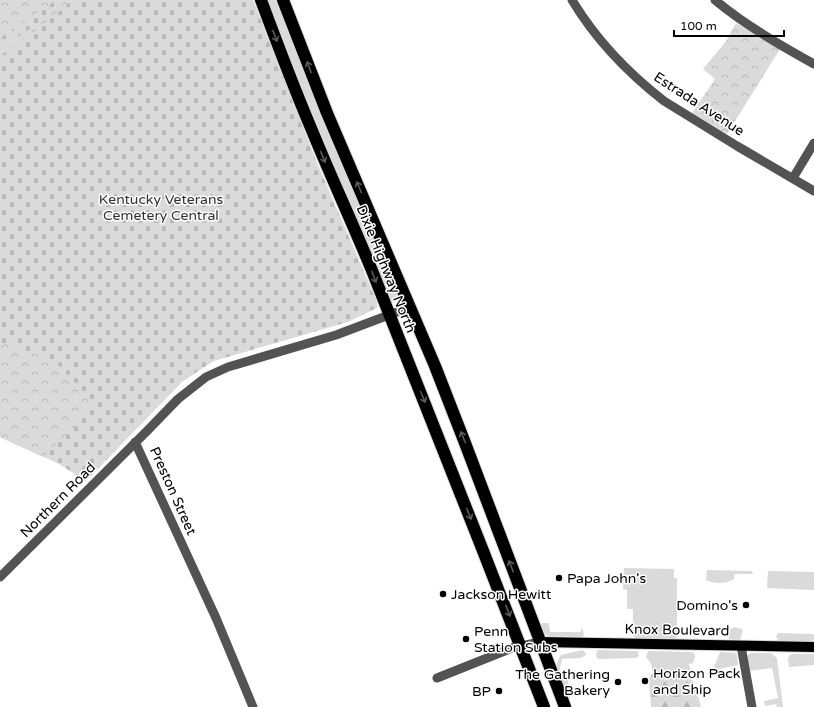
<svg xmlns="http://www.w3.org/2000/svg" width="814" height="707" viewBox="0 0 814 707" font-family="'Varela Round',sans-serif">
  <style>
    .grass { fill: #dadada }
    .forest { fill: url(#forest-firs) }
    .cemetery { fill: url(#cemetery-stones) }
    .park { fill: url(#park-crowns) }
    .lines { fill: none; stroke-linecap: round; stroke-linejoin: round }
    .major-casing { stroke: #dbdbdb; stroke-width: 12 }
    .highway-casing { stroke: #dbdbdb; stroke-width: 14 }
    .minor { stroke: #535353; stroke-width: 9 }
    .major { stroke: #000; stroke-width: 10 }
    .highway { stroke: #000; stroke-width: 12 }
    .oneway { stroke: #595959 }
    .poi-dot { fill: #000; stroke: #fff; stroke-width: 1.5 }
    .labels { text-anchor: middle; dominant-baseline: central; stroke-width: 3; stroke-linejoin: round; paint-order: stroke }
    .street-label { font-size: 14px; fill: #000; stroke: #fff }
    .park-label { font-size: 14px; fill: #313131; stroke: #fff }
    .poi-label { font-size: 14px; fill: #000; stroke: #fff; text-anchor: start }
  </style>
  <defs>
    <pattern id="forest-firs" width="22" height="20" patternUnits="userSpaceOnUse"><rect width="22" height="20" fill="#dadada"/><path d="M5 1l3.5 6h-7zM16 11l3.5 6h-7z" fill="#b9b9b9"/></pattern>
    <pattern id="cemetery-stones" width="16" height="16" patternUnits="userSpaceOnUse"><rect width="16" height="16" fill="#dadada"/><path d="M2 7V4a2 2 0 0 1 4 0v3zM10 15v-3a2 2 0 0 1 4 0v3z" fill="#b9b9b9"/></pattern>
    <pattern id="park-crowns" width="20" height="18" patternUnits="userSpaceOnUse"><rect width="20" height="18" fill="#dadada"/><path d="M2 6a3 3 0 1 1 6 0M12 15a3 3 0 1 1 6 0" fill="none" stroke="#b9b9b9"/></pattern>
  </defs>
  <rect width="100%" height="100%" fill="#fff"/>
  <path class="grass" d="M266 0H276L291 34 398 291 397 296 393 301 389 299 333 170Z
    M624 568 674 569V578H677V636L675 639 635 638 633 635V609H627V590L623 589Z
    M707 570 752 571 753 574H734V579C726 584 715 584 706 580Z
    M768 571 814 572V590L767 588Z
    M544 623H549L550 632H581L582 626 584 635 582 637 548 636 543 633 540 624Z
    M735 627 742 629 743 630 740 640 729 639 730 629Z
    M778 633 814 634V639L812 642 779 641 776 637Z
    M582 650 586 653 585 656 580 658 562 659 560 669 563 679H568L569 689H571V693L569 694 570 699 568 701C563 688 550 668 561 655Z
    M597 650 635 651H638L639 656 636 658 598 659 596 656Z
    M648 651 691 652 695 654V657L693 663 689 664V666L690 667C691 681 698 693 701 707H691V689L665 673 653 672 651 664 646 657Z
    M720 652 735 653 737 655 738 665 718 669V671L712 672Z
    M750 653H771L777 658 783 707H777L776 704 765 706 764 701 778 698 772 668 749 671 747 656Z
    M791 654H814V665L789 667 788 658Z"/>
  <path class="forest" d="M672 665H681L687 668 691 689V707H651L649 679 653 672 665 673Z"/>
  <path class="cemetery" d="M0 0H253L318 165 377 302V308L348 322 214 361 183 381 86 481 59 464 0 437Z"/>
  <path class="park" d="M0 0H55L47 7 0 38Z
    M67 0H73L44 24 0 56V50C22 33 47 19 67 0Z
    M736 23 780 49 727 134 692 113 715 79 703 69 727 40Z
    M0 344 19 347 58 365 92 400V409L43 457 0 437Z"/>
  <g class="lines">
    <defs>
      <path id="major" d="M540 642 814 647"/>
      <path id="highway" d="M261 0C277 43 293 86 311 128 331 177 353 224 373 273 430 417 488 562 544 707
        M283 0 327 113 435 366 465 443 565 707"/>
    </defs>
    <use href="#major" class="major-casing"/>
    <use href="#highway" class="highway-casing"/>
    <path class="minor" d="M572 0C596 40 628 73 664 101L737 146 814 191
      M715 0C745 25 780 45 814 64
      M793 178 814 143
      M135 442 216 618 253 707
      M0 577 146 432 178 399 206 377 228 367 336 335 410 307
      M741 646 752 707
      M437 678 512 648 540 642"/>
    <use href="#major" class="major"/>
    <use href="#highway" class="highway"/>
  </g>
  <defs><path id="oneway-shaft" d="M-6 0H5M1.5-3L5.5 0L1.5 3" fill="none" stroke-width="1.6" stroke-linecap="round" stroke-linejoin="round"/></defs>
  <g class="oneway">
    <use href="#oneway-shaft" transform="translate(275 36) rotate(69)"/>
    <use href="#oneway-shaft" transform="translate(309 67) rotate(-111)"/>
    <use href="#oneway-shaft" transform="translate(323 157) rotate(67)"/>
    <use href="#oneway-shaft" transform="translate(359 187) rotate(-113)"/>
    <use href="#oneway-shaft" transform="translate(374 277) rotate(69)"/>
    <use href="#oneway-shaft" transform="translate(423 397) rotate(67)"/>
    <use href="#oneway-shaft" transform="translate(463 437) rotate(-112)"/>
    <use href="#oneway-shaft" transform="translate(469 514) rotate(68)"/>
    <use href="#oneway-shaft" transform="translate(511 566) rotate(-111)"/>
    <use href="#oneway-shaft" transform="translate(508 611) rotate(69)"/>
  </g>
  <g class="poi-dot">
    <circle cx="559" cy="578" r="4"/>
    <circle cx="443" cy="594" r="4"/>
    <circle cx="746" cy="605" r="4"/>
    <circle cx="466" cy="639" r="4"/>
    <circle cx="645" cy="681" r="4"/>
    <circle cx="618" cy="682" r="4"/>
    <circle cx="499" cy="691" r="4"/>
  </g>
  <g class="labels">
    <g class="street-label">
      <text transform="translate(699 104) rotate(33)">Estrada Avenue</text>
      <text transform="translate(386 269) rotate(68)">Dixie Highway North</text>
      <text transform="translate(173 491) rotate(66)">Preston Street</text>
      <text transform="translate(58 500) rotate(-45)">Northern Road</text>
      <text transform="translate(677 630) rotate(1)">Knox Boulevard</text>
    </g>
    <g class="park-label">
      <text x="161" y="199">Kentucky Veterans<tspan x="161" dy="16">Cemetery Central</tspan></text>
    </g>
    <g class="poi-label">
      <text x="567" y="578">Papa John's</text>
      <text x="451" y="594">Jackson Hewitt</text>
      <text x="738" y="605" text-anchor="end">Domino's</text>
      <text x="474" y="631">Penn<tspan x="474" dy="16">Station Subs</tspan></text>
      <text x="653" y="673">Horizon Pack<tspan x="653" dy="16">and Ship</tspan></text>
      <text x="610" y="674" text-anchor="end">The Gathering<tspan x="610" dy="16">Bakery</tspan></text>
      <text x="491" y="691" text-anchor="end">BP</text>
    </g>
  </g>
  <path d="M674 30v6h110v-6" fill="none" stroke="#000000" stroke-width="2"/>
  <text x="680" y="30" font-size="12" fill="#000000" stroke="#ffffff" stroke-width="3" paint-order="stroke">100 m</text>
</svg>
